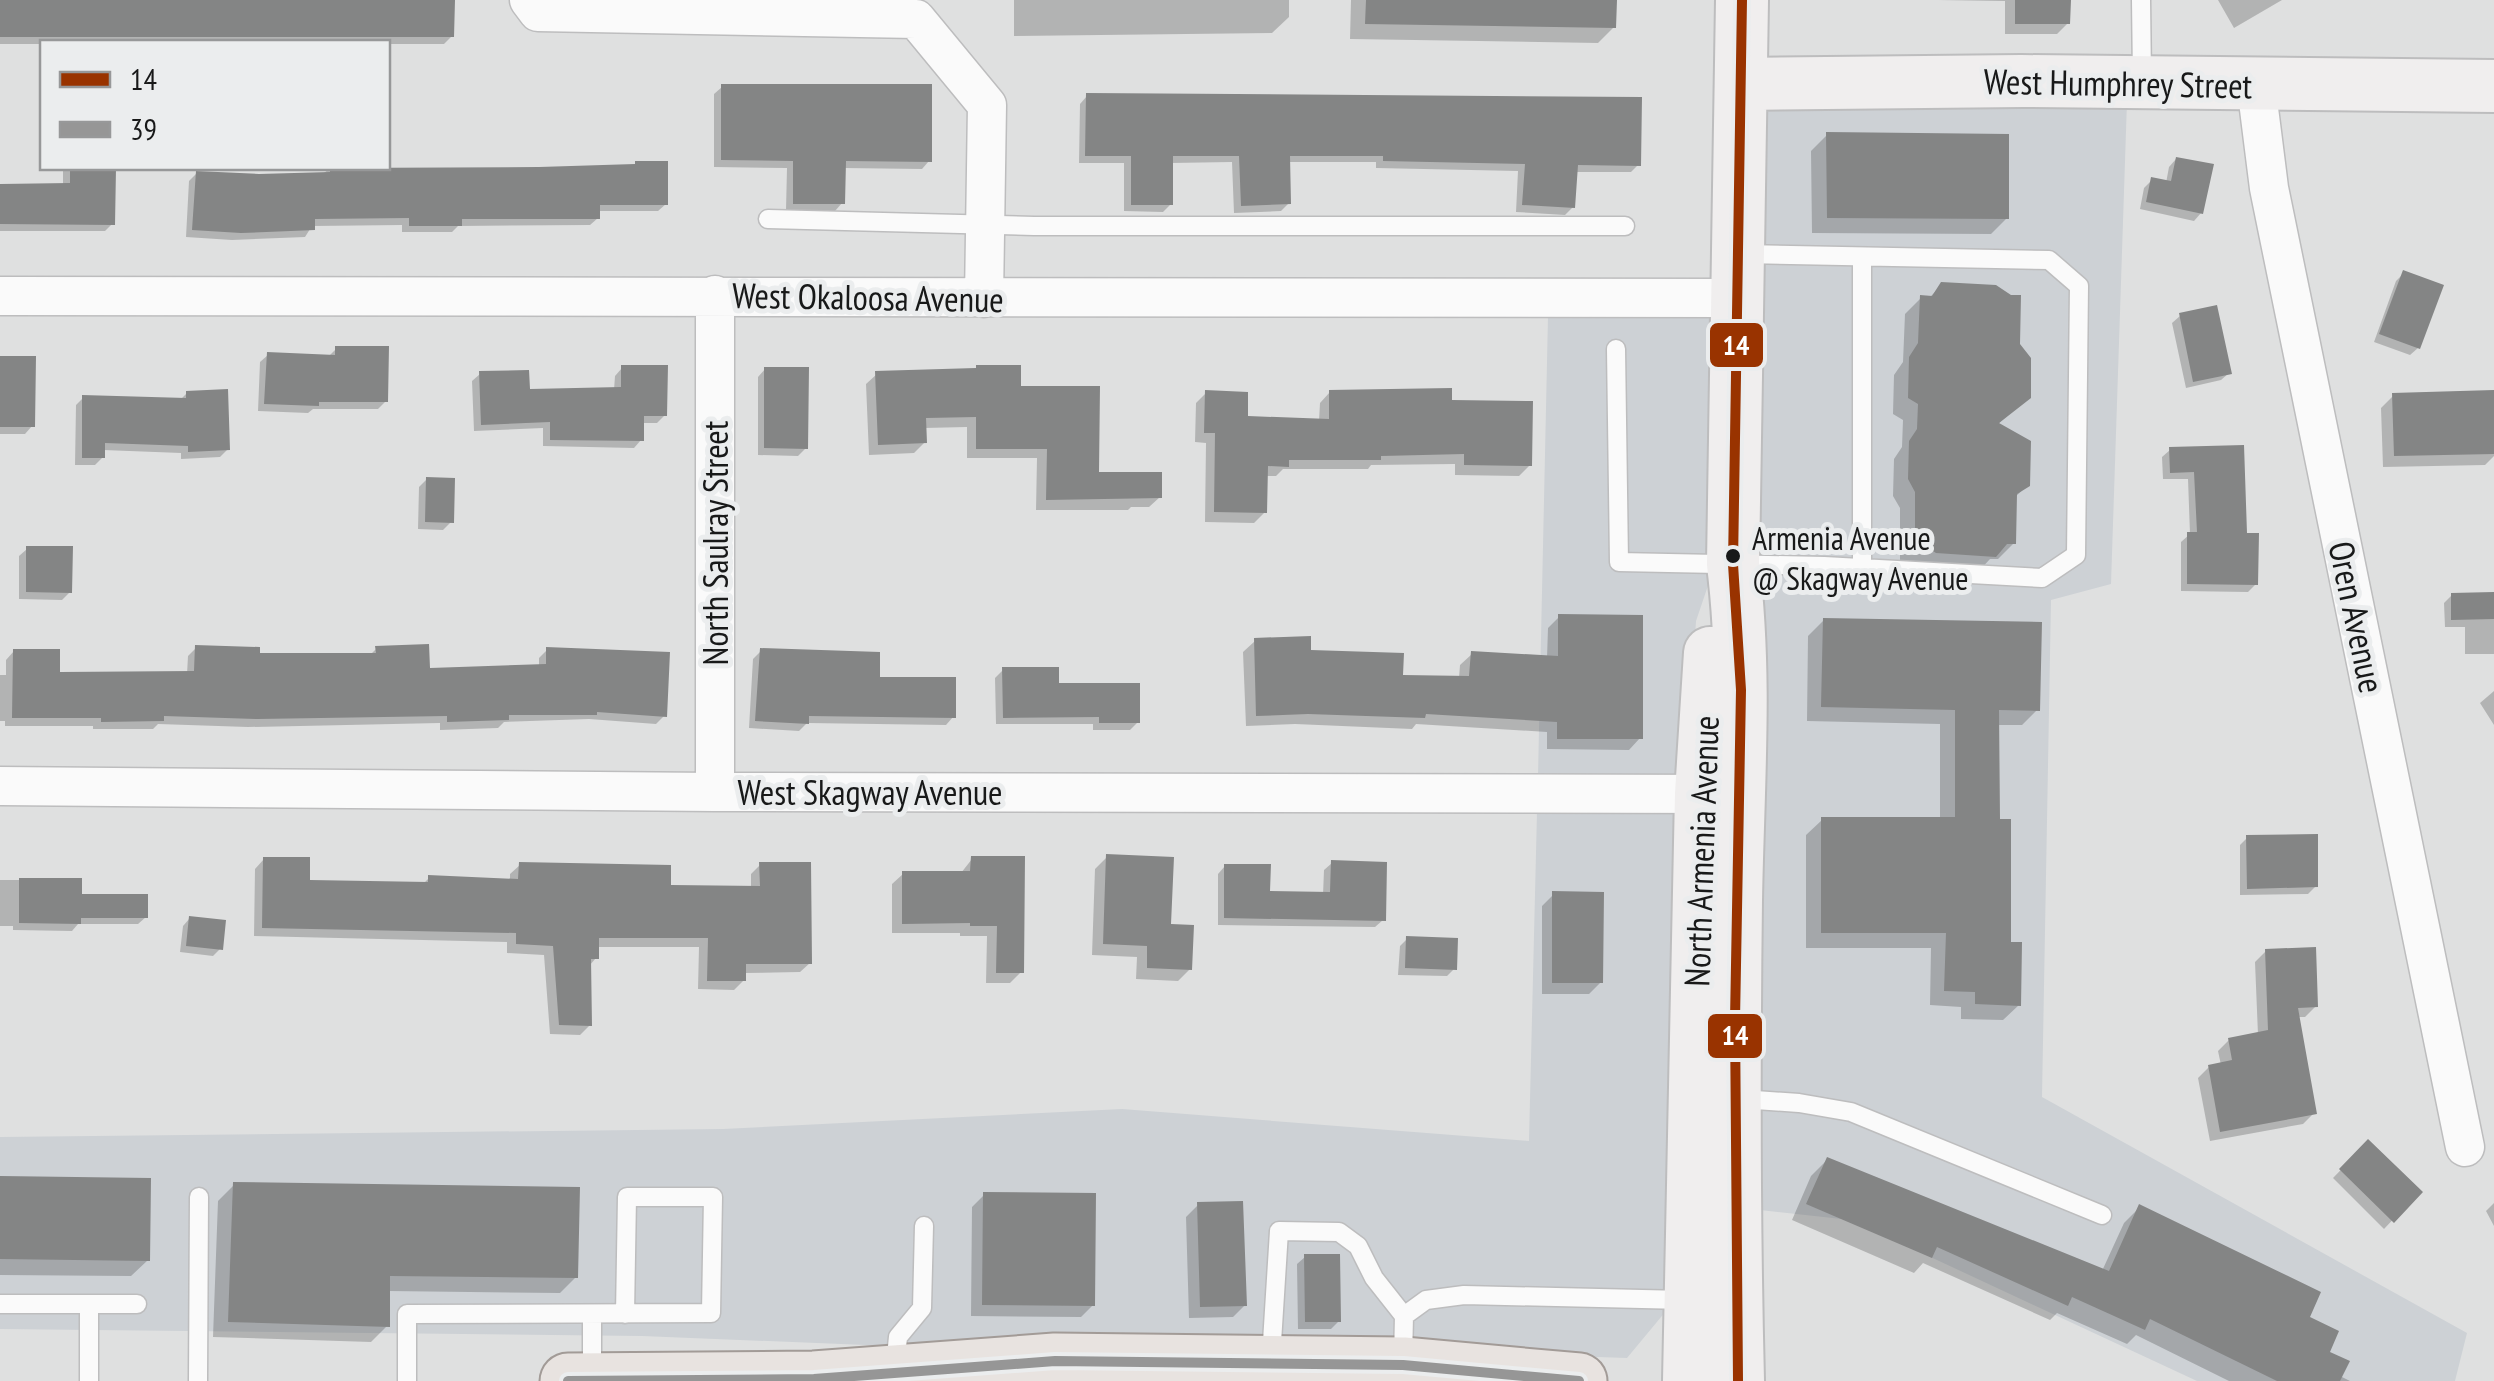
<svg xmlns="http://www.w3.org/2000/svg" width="2494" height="1381" viewBox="0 0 2494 1381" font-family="'PT Sans Narrow',sans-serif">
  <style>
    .built { fill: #cdd1d5 }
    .shadow { fill: #0003 }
    .building { fill: #848585 }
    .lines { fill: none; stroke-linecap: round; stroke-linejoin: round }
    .lane-casing { stroke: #bdbdbe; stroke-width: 21 }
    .street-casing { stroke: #bdbdbe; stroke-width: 41 }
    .secondary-casing { stroke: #bdbdbe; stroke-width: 56 }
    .primary-casing { stroke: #a29b97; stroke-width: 59 }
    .lane { stroke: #fafafa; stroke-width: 18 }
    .street { stroke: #fafafa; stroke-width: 38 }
    .secondary { stroke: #f0eeee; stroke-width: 52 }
    .primary { stroke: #e8e3e0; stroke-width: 55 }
    .bus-1-casing { stroke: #ebedee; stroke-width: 18 }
    .bus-2-casing { stroke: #ebedee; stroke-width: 18 }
    .bus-1 { stroke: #930; stroke-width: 10 }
    .bus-2 { stroke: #969696; stroke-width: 10 }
    .bus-dot { fill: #181919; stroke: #ebedee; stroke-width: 4 }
    .labels { text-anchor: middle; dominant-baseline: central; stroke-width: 10; stroke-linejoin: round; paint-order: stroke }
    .bus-label { font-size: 32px; fill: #181919; stroke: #ebedee; text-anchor: start }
    .street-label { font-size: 35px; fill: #181919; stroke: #ebedee }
    .line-badge { stroke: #ebedee; stroke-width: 4 }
    .badge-label { font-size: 28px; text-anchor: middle; font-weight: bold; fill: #fff }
  </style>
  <rect width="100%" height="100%" fill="#dfe0e0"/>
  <path class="built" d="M2127 101 2111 584 2051 600 2042 1097 2467 1333 2455 1381H2197L1851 1220 1751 1209 1757 102Z
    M1548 316H1720L1716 562 1696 621 1686 776H1538Z
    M1537 812H1684L1671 1305 1627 1358 1479 1353 939 1348 642 1336 0 1329V1137L723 1129 1122 1109 1529 1141Z"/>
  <path class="shadow" d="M0 0H452V36L444 44H0Z
    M1014 0H1289V17L1272 33 1014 36Z
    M1351 0H1615L1614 27 1598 43 1350 39Z
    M1938 0H2068V23L2057 34H2005V1Z
    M2218 0H2282L2234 28Z
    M722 87 929 161 922 169 843 168 842 203 835 211 786 210 787 168 714 167V94Z
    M1087 96 1639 164 1631 172H1575L1573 207 1565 215 1516 212 1518 171 1376 168V162H1288L1289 203 1281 211 1234 213 1232 162 1171 163V204L1163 212 1124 211V163H1079L1080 104Z
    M1827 135 2007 218 1991 234 1812 233 1811 151Z
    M2176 159 2201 213 2194 221 2140 209 2144 188 2152 180 2166 183 2169 167Z
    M63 168H113L112 224 105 231H0V187L63 186Z
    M330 168H387V170L666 204 658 211H598V218L590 225 458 226 452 232H402V225L312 226 305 237 232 240 186 237 189 181 197 173 259 177 323 174Z
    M2404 273 2418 348 2410 355 2374 342 2396 281Z
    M1942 285 2018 345 2028 397 1997 425 2028 485 2014 498V543L1998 559H1990L1978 572 1920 568 1909 561 1900 560V508L1893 496 1894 459 1902 447 1903 420 1893 414 1894 375 1903 362 1905 314 1921 298H1929Z
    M2180 316 2229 373 2221 380 2186 388 2172 323Z
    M336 349 386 401 378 409H313L308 413 258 411 260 362 268 355 328 357Z
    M0 358 32 426 25 434H0Z
    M622 368 665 415 657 423H642L641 440 634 448 543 446V428L474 431 472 381 480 374 528 392 614 390 615 376Z
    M765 369 806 448 798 456 758 455V377Z
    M877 374 1019 388 1096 475 1160 497 1149 507H1131L1128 510H1036L1037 458H967V427L924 428 925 442 914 453 869 455 866 384Z
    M1330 392 1450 403 1530 465 1519 476 1455 475V464L1371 465 1368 469H1283L1276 476H1265V512L1254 523 1205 522 1206 443 1195 442 1196 403 1206 393 1245 418 1319 421 1320 403Z
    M2494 392V456L2485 465 2383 467 2381 408 2393 396Z
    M187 393 228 449 220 457 181 459V453L103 450V457L95 465H75L76 405 83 398 180 400Z
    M2241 447 2244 536 2256 584 2248 592 2181 591V542L2190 534 2188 479H2163L2162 457 2170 450Z
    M427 479 451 522 443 530 418 529 419 487Z
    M27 549 70 592 62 600 19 599V556Z
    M2452 595H2494V654H2465V627H2445L2444 603Z
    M1559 617 1640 738 1629 750 1547 749V732L1416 724 1412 729 1295 724 1246 726 1243 652 1255 641 1400 677 1459 678 1460 665 1472 654 1547 658 1548 628Z
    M1824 620 2037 710 2022 725H1997L1998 822 2008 944 2019 1005 2003 1020 1961 1019V1007L1930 1005 1931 948H1806V835L1822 820H1940V724L1807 721 1808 636Z
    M196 648 257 656H369L376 649 427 670 539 667V658L547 650 664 716 656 724 589 719 504 722 498 728 440 730V723L248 727 158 724 153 729H93V726H5V721H0V675H6V660L14 651 58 675 187 674 188 656Z
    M761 651 878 680 953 717 946 725 807 723 799 731 749 728 753 659Z
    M1003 670 1057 686 1138 722 1130 730H1093V724H996L995 678Z
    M2494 691V725L2480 703Z
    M2248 837 2316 886 2308 894 2240 895V845Z
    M1107 857 1169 927 1190 969 1178 981 1136 979 1137 957 1092 955 1095 869Z
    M264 859 308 883 422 885 429 878 510 881V874L520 865 668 888 751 889V874L760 865 810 963 800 972 744 973V980L734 990 698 989 699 947H597L596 958 589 966 590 1025 580 1035 550 1034 544 955 507 953V942L254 936 255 869Z
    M972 859 1021 972 1010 983H986L987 936H960V933H892V884L903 874 961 873Z
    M1332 863 1383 920 1375 927 1218 925V874L1225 866 1267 894 1323 895 1324 870Z
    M0 880H79V896L146 917 138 924H78L72 931 13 930V926H0Z
    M1554 894 1601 982 1589 994H1542V906Z
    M190 918 221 948 213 956 180 952 183 926Z
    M1407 939 1454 969 1447 976 1398 975 1400 946Z
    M2266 951 2316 1006 2305 1017H2297L2314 1113 2303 1124 2210 1141 2198 1078 2209 1067 2221 1065 2218 1051 2229 1040 2258 1035 2255 962Z
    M2368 1142 2419 1192 2384 1229 2333 1178Z
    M1827 1160 2102 1271 2124 1223 2140 1207 2307 1318 2340 1376 2350 1381H2229L2136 1335 2127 1344 2057 1313 2050 1320 1923 1263 1914 1273 1792 1220 1811 1176Z
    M0 1178 148 1260 131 1276 0 1275Z
    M234 1185 576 1277 560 1293 388 1291 387 1326 371 1342 213 1337 218 1201Z
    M984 1195 1093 1305 1081 1317 971 1316 972 1207Z
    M2494 1203V1226L2486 1211Z
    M1198 1205 1245 1305 1233 1317 1189 1318 1186 1217Z
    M1305 1257 1339 1321 1331 1329H1298L1297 1264Z"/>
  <path class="building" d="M0 0H455L454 37H0Z
    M1366 0H1617L1616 28 1365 24Z
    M2015 0H2071L2070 24H2015Z
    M721 84H932V162L846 161 845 204H793V161L721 160Z
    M1086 93 1642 97 1641 166 1578 165 1575 208 1522 205 1525 164 1383 161V156H1290L1291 204 1241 206 1239 156H1173V205H1131V156H1085Z
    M1826 132 2009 134V219L1827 218Z
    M2176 157 2214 164 2203 214 2146 202 2151 177 2171 181Z
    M635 161H668V205H600V219H462V226H409V218L315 219V230L241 233 192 230 196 171 259 174 330 172V168L539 167 635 164Z
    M70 168H116L115 225 0 224V184L70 183Z
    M2403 270 2444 285 2420 349 2379 334Z
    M1941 282 1996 285 2011 295H2021L2020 344 2031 358V398L1999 423 2031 441 2030 486 2017 494 2016 544H2007L1996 557 1936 553 1926 546 1915 545V492L1908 479 1909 441 1917 429 1918 404 1908 398 1909 357 1918 343 1920 295 1932 296Z
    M2217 305 2232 374 2193 382 2179 313Z
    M335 346H389L388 402H319V406L264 404 267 352 335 355Z
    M0 356H36L35 427H0Z
    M621 365H668L667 416H644V441L550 440V422L481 425 479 371 529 370 530 389 621 387Z
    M976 365H1021V386H1100L1099 472H1162V498L1046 500 1047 449H976V417L926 418 927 443 878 445 875 371 976 368Z
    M764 367H809L808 449 764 448Z
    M1452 388V400L1533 401 1532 466 1464 465V454L1381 456V460H1289V467L1268 466 1267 513 1214 512 1215 433H1204L1205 390 1248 392V416L1329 419V390Z
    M228 389 230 450 188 452V446L105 443V458H82V395L186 398V391Z
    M2494 390V454L2394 456 2392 393Z
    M2244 445 2247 533H2259L2258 585 2187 584V532H2197L2194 472 2170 473 2169 447Z
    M426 477 455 478 454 523 425 522Z
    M26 546H73L72 593 26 592Z
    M2494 592V619L2451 620V593Z
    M1558 614 1643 615V739H1557V722L1426 714 1425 718 1308 714 1256 716 1254 638 1311 636V650L1404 653 1403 675 1469 676 1471 651 1558 656Z
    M1823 618 2042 622 2040 711 1999 710 2000 819H2011V942H2022L2021 1006 1975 1004V992L1944 991 1946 933H1821V817H1955V710L1821 707Z
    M429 644 430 668 546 664V647L670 652 667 717 597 712V715H509V720L447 722V716L257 719 164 716V721L101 722V718H12L13 649H60V672L194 671 195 645 260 647V653H376L375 646Z
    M760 648 880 652V677H956V718L809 716V724L755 721Z
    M1002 667H1059V683H1140V723H1099V717L1003 718Z
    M2318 834V887L2247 889 2246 835Z
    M1106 854 1174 857 1171 924 1194 925 1192 970 1147 968V946L1103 944Z
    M971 856H1025L1024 973H996L997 926H970V923L902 924V871H970Z
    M263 857H310V880L428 882V875L518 879 519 862 671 865V885L760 886 759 862H811L812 964H746V981H707L708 938H599V959H591L592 1026 559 1025 553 946 516 944V933L262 928Z
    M1331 860 1387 862 1386 921 1224 918V864H1271L1270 891 1330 892Z
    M19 878H82V894H148V918H81V924L19 923Z
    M1552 891 1604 892 1603 983H1552Z
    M189 916 226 920 223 950 186 946Z
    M1406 936 1458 938 1457 970 1405 968Z
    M2316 947 2318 1007 2298 1008 2317 1114 2220 1132 2208 1065 2232 1060 2228 1038 2268 1030 2265 949Z
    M2368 1139 2423 1192 2394 1223 2339 1169Z
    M1827 1157 2109 1271 2139 1204 2321 1292 2310 1317 2339 1331 2330 1352 2350 1361 2340 1381H2277L2150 1319 2145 1330 2072 1297 2068 1306 1937 1247 1932 1258 1806 1204Z
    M0 1176 151 1178 150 1261 0 1259Z
    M233 1182 580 1187 578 1278 390 1276V1327L228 1322Z
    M983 1192 1096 1193 1095 1306 982 1305Z
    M1243 1201 1247 1306 1200 1307 1197 1202Z
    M1304 1254H1340L1341 1322H1305Z"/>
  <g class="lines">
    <defs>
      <path id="lane" d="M2141 0 2142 77
        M768 219 1034 226H1625
        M1862 258V569
        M1616 349 1619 562 1824 566 2042 578 2076 555 2079 286 2049 260 1743 254
        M1741 1099 1799 1103 1851 1112 2102 1215
        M0 1304H89V1381
        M89 1304H137
        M1271 1358 1279 1231 1339 1232 1358 1246 1374 1278 1404 1316
        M1403 1359 1404 1316 1426 1300 1464 1295 1685 1300
        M895 1366 898 1337 922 1308 924 1226
        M592 1373V1314
        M198 1381 199 1197
        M407 1381V1314L711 1313 713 1197H627L625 1314"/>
      <path id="street" d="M529 0 538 12 916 19 987 105 984 298
        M2256 85 2269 188 2465 1147
        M715 295V792
        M0 296 1737 298
        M0 786 715 792 1722 794"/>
      <path id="secondary" d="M1742 84 2022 81 2494 86
        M1689 1381 1701 794 1710 653
        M1738 1381C1734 1221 1734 1060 1736 900 1738 787 1747 676 1733 564L1742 0"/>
      <path id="primary" d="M568 1381 814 1379 1055 1361 1403 1365 1579 1381"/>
    </defs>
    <use href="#lane" class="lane-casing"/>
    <use href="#street" class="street-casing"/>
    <use href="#secondary" class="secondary-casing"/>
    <use href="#primary" class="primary-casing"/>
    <use href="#lane" class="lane"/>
    <use href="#street" class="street"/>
    <use href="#secondary" class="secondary"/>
    <use href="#primary" class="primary"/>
    <defs>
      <path id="bus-1" d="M1738 1381 1735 1020 1741 690 1733 564 1742 0"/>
      <path id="bus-2" d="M568 1381 814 1379 1055 1361 1403 1365 1579 1381"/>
    </defs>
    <use href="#bus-1" class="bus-1-casing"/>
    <use href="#bus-2" class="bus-2-casing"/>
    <use href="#bus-1" class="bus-1"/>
    <use href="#bus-2" class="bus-2"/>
  </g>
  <circle class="bus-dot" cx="1733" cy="556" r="9"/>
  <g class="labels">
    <g class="bus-label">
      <text x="1752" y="538">Armenia Avenue<tspan x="1752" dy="40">@ Skagway Avenue</tspan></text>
    </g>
    <g class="street-label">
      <text transform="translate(2118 83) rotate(1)">West Humphrey Street</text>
      <text transform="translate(868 297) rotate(1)">West Okaloosa Avenue</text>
      <text transform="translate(715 543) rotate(-90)">North Saulray Street</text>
      <text transform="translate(2357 617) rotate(78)">Oren Avenue</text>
      <text x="870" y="792">West Skagway Avenue</text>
      <text transform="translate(1701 851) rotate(-88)">North Armenia Avenue</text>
    </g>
  </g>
  <g class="line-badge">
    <rect x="1708" y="321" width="57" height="48" rx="10" fill="#930"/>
    <rect x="1706" y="1012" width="58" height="48" rx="10" fill="#930"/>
  </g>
  <g class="badge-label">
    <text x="1736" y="355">14</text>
    <text x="1735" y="1045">14</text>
  </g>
  <rect x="40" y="40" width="350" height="130" fill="#ebedee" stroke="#979899" stroke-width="2.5"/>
  <rect x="60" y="72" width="50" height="15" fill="#993300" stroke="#979899" stroke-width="2.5"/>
  <text x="130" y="90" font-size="30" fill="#181919">14</text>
  <rect x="60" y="122" width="50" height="15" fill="#969696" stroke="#979899" stroke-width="2.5"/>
  <text x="130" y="140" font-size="30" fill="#181919">39</text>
</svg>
